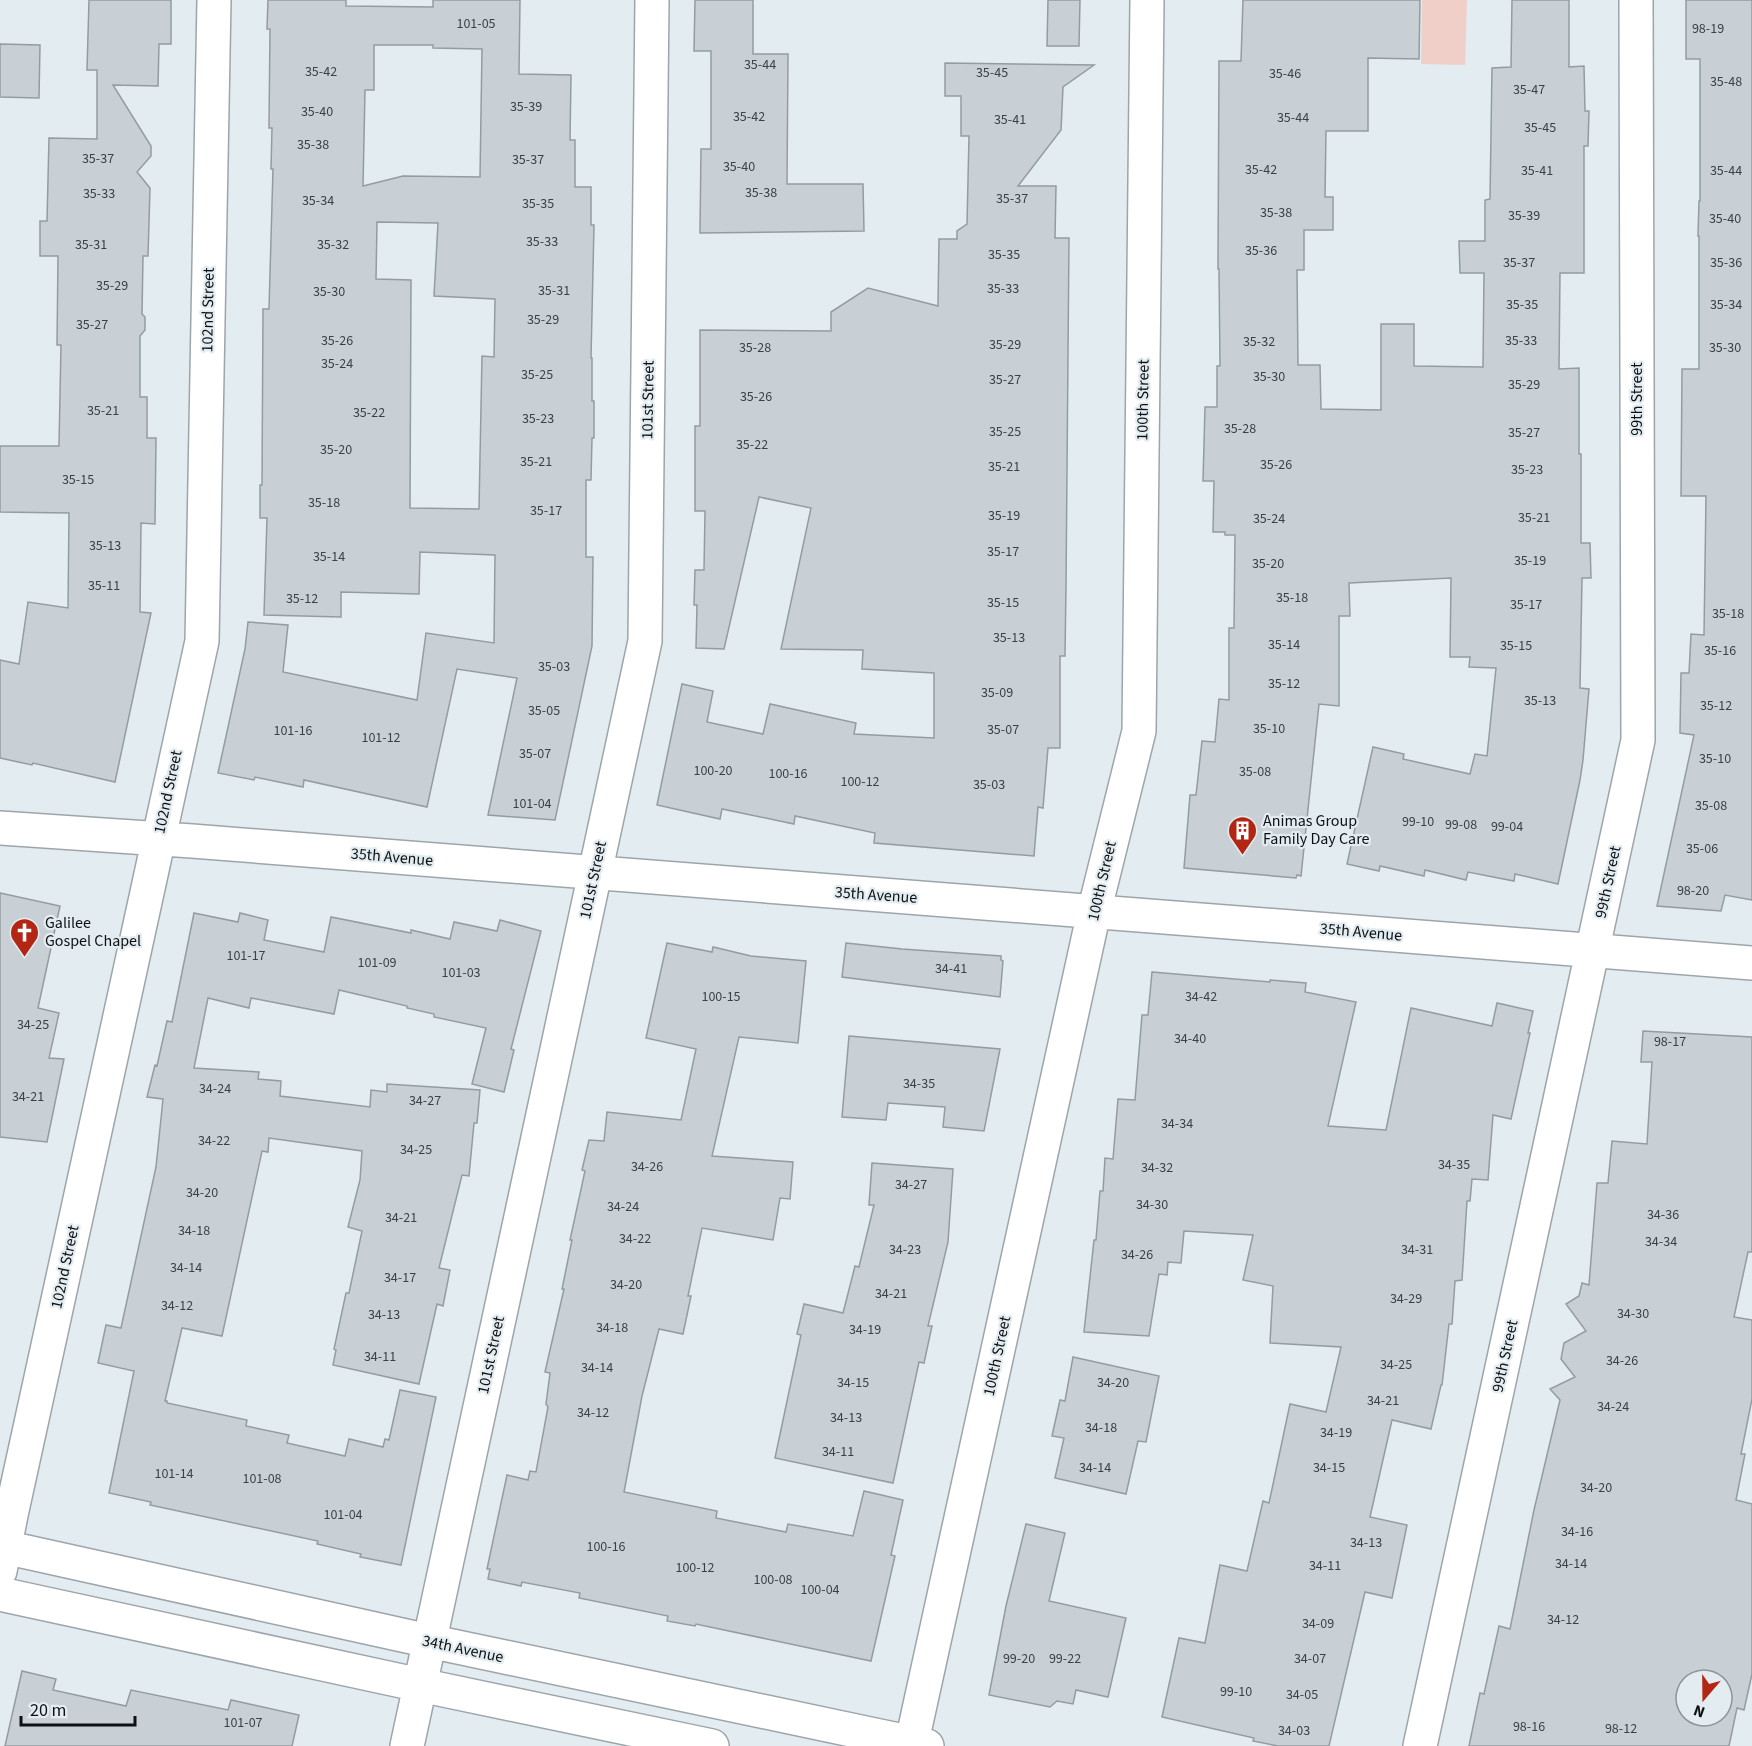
<svg xmlns="http://www.w3.org/2000/svg" width="1752" height="1746" viewBox="0 0 1752 1746" font-family="'Source Sans 3',sans-serif">
  <style>
    .green { fill: #f0cfc9 }
    .building { fill: #c8d0d6; stroke: #949ca1; stroke-width: 1.5; fill-rule: evenodd }
    .lines { fill: none; stroke-linecap: round; stroke-linejoin: round }
    .minor-casing { stroke: #9da5ab; stroke-width: 36 }
    .minor { stroke: #fff; stroke-width: 33 }
    .labels { text-anchor: middle; dominant-baseline: central; stroke-width: 4.5; stroke-linejoin: round; paint-order: stroke }
    .number-label { font-size: 14px; fill: #3c4144 }
    .street-label { font-size: 16px; fill: #0e1113; stroke: #e3ecf1 }
    .poi-label { font-size: 16px; fill: #0e1113; stroke: #e3ecf1; text-anchor: start }
  </style>
  <rect width="100%" height="100%" fill="#e3ecf1"/>
  <path class="green" d="M1422 0H1467L1465 65 1421 64Z"/>
  <path class="building" d="M89 0H171V44H159L158 86 113 85 151 146V156L137 172 150 188 148 256H143L142 314 145 317V330L140 336V397H147V438H156L155 524 141 523 140 612 151 613 115 782 33 763 32 765 0 758V660L19 664 28 602 68 608 69 513 0 512V446H59L61 345H57L58 256H40V221H47L49 138 97 139V70H87Z
    M268 0H346V6L433 7V0H520L519 74 571 75 570 140H575V187H591V225H594L591 358H592V401H594V438H592L591 480H586V557H593L592 646 555 820 488 815 517 678 457 669 427 807 304 780 303 787 255 777 254 780 218 773 245 649 248 622 288 625 283 672 417 700 426 633 494 643 495 555 420 552 419 594 341 592V617L264 615 267 518H260V485H262L263 309H269L273 169H271L272 128H269L270 29H267ZM374 45H433V48L482 49 480 177 403 176 363 186 365 90H374ZM377 222 438 223 434 296 495 299 494 357 482 356 479 509 410 508 411 280 376 279Z
    M695 0H753V54H788L787 184H863L864 231 700 233 701 149H711V51H694Z
    M1048 0H1080L1079 46H1047Z
    M1243 0H1420L1419 59 1368 58V131H1326L1325 197H1333V230H1304V270H1297L1298 365H1320L1321 409 1381 410V324H1414V366L1483 367 1484 273H1460L1459 241H1485V200L1490 199 1492 68 1511 67 1512 0H1569V67L1584 66 1585 111H1589L1588 146H1584V273H1560L1559 369 1579 368V454H1581V543H1590L1591 578H1582L1580 688 1589 689 1583 760 1580 780 1558 884 1515 874 1514 881 1468 872 1466 880 1425 870 1424 876 1380 866 1379 871 1347 864 1373 747 1404 754 1403 759 1470 774 1475 754 1487 756 1496 668 1469 667 1470 657H1450L1451 578 1349 583 1350 616H1339V706L1319 704 1301 876 1297 875 1296 878 1184 868 1190 795H1196L1202 741 1215 742 1219 699 1229 700V628H1234L1235 535H1225V532H1213L1214 481H1203L1205 407H1217V366H1220L1219 269H1218L1219 61H1241Z
    M1686 0H1752V900L1725 895 1721 911 1657 906 1694 735 1680 733 1681 673H1689L1691 634 1704 635 1706 496H1681L1682 369H1699V236H1698L1699 201H1700V59H1686Z
    M0 44 40 45 39 98 0 97Z
    M945 63 1094 65 1063 87 1061 130 1018 186H1056L1055 238H1069L1066 586 1065 656H1060V748H1048L1043 808 1038 807 1034 856 874 843 875 833 795 816 794 824 722 809 720 819 657 805 682 684 713 691 707 722 763 734 770 704 856 723 854 734 934 738V673L862 669 863 650 781 649 811 508 759 497 724 649 696 648 697 605H694L695 570H704L705 511H695V426H700V330L831 331V312L868 288 938 306 939 239H957V231L967 224 969 136H961V96H945Z
    M0 893 60 906 38 1008 59 1013 49 1058 64 1059 47 1142 0 1137Z
    M194 913 238 922 240 913 268 920 264 940 324 952 331 917 411 933V930L450 939 454 922 497 931 500 920 541 931 511 1049 514 1050 504 1092 472 1084 486 1028 434 1017V1014L407 1008V1006L339 990 334 1014 251 998 249 1008 208 998 194 1068 259 1072 258 1079 281 1081 280 1096 370 1107 371 1090 387 1092V1084L480 1090 477 1123H474L469 1176 462 1175 439 1268 450 1270 443 1306 437 1304 419 1384 333 1365 336 1350 334 1349 346 1293H349L362 1231 348 1227 360 1180 362 1151 269 1138 268 1152 262 1151 222 1336 182 1328 165 1401H167V1403L247 1420 246 1426 289 1435 287 1443 345 1456 349 1439 383 1447 385 1439 389 1440 400 1390 436 1397 401 1565 360 1557 361 1554 317 1544 318 1541 150 1505 151 1502 109 1493 134 1371 98 1363 106 1325 121 1328 156 1167 163 1099 147 1097 155 1065 157 1066 167 1021 172 1022Z
    M667 943 712 952 713 947 751 956 806 961 798 1043 739 1037 712 1156 793 1162 790 1199 780 1198 773 1240 702 1228 688 1296H691L683 1334 659 1329 642 1396 624 1492 717 1511 716 1518 786 1532 788 1524 853 1536 864 1491 903 1500 891 1555 895 1556 871 1661 696 1624 695 1626 667 1621 668 1616 579 1598 580 1593 522 1582 521 1586 488 1579 490 1569H487L507 1475 528 1480 530 1471 536 1472 548 1407 546 1404 550 1373 545 1372 564 1289H562L572 1240H570L585 1171 582 1170 589 1140 604 1141 607 1112 681 1120 696 1049 646 1038Z
    M846 943 902 949 1001 956V960L1003 961 1000 997 842 977Z
    M1152 972 1270 982V980L1306 983 1305 992 1356 1002 1328 1126 1386 1130 1411 1008 1492 1026 1497 1003 1533 1011 1528 1033H1530L1511 1119 1493 1115 1488 1180 1472 1179 1470 1201H1467L1462 1280 1455 1281 1452 1324H1449L1442 1385H1441L1431 1429 1392 1420 1370 1517 1407 1525 1392 1598 1365 1592 1329 1746H1278L1253 1741 1254 1738 1162 1717 1179 1638 1205 1643 1220 1565 1247 1571 1263 1501 1269 1503 1290 1404 1326 1412 1341 1347 1270 1343 1273 1286 1243 1280 1253 1235 1184 1231 1181 1263 1168 1262 1167 1275 1159 1274 1149 1336 1084 1332 1094 1240H1096L1100 1191H1103L1105 1158 1113 1159 1118 1099 1135 1100 1142 1015H1148Z
    M1643 1031 1752 1037V1252H1748L1734 1317 1752 1320V1399L1741 1454H1745L1736 1500 1752 1504V1674L1744 1710 1737 1708 1729 1746H1469L1480 1693 1484 1694 1499 1626 1510 1629 1534 1510 1560 1400 1550 1389 1575 1377 1561 1359 1564 1343 1586 1331 1566 1304 1579 1296 1582 1283 1589 1285 1597 1183H1608L1612 1141 1647 1144 1652 1062H1641ZM1686 1680H1722V1716H1686Z
    M849 1036 1000 1049 984 1131 943 1127 945 1107 888 1103 886 1120 842 1117Z
    M872 1163 953 1169 948 1242 928 1326H932L924 1363 919 1362 893 1483 775 1458 801 1335 797 1334 804 1304 843 1313 855 1266 859 1267 874 1205H869Z
    M1073 1357 1159 1376 1146 1442 1138 1441 1126 1494 1055 1478 1064 1438 1052 1436 1060 1400 1065 1401Z
    M1026 1524 1065 1533 1049 1601 1126 1618 1108 1697 1076 1690 1073 1704 1057 1701 1050 1707 989 1695 1006 1606Z
    M22 1671 56 1679 53 1690 126 1706 131 1690 228 1710 231 1700 299 1715 292 1746H5Z"/>
  <g class="lines">
    <defs>
      <path id="minor" d="M0 828 192 841 1752 963
        M0 1546 429 1641 927 1746
        M0 1571 11 1515 202 641 214 0
        M0 1594 420 1685 712 1746
        M407 1746 645 641 652 0
        M911 1746 1094 912 1139 731 1147 0
        M1420 1746 1638 740 1636 0"/>
    </defs>
    <use href="#minor" class="minor-casing"/>
    <use href="#minor" class="minor"/>
  </g>
  <defs>
    <symbol id="building-pin" viewBox="-11 -11 22 30"><path d="M0 17L-7.5 6A9.5 9.5 0 1 1 7.5 6Z" fill="#b32613" stroke="#e3ecf1"/><path d="M-4-6H4V6H1V3H-1V6H-4ZM-2.5-4.3h1.7v1.8h-1.7ZM.8-4.3h1.7v1.8H.8ZM-2.5-1h1.7V.8h-1.7ZM.8-1h1.7V.8H.8Z" fill="#fff"/></symbol>
    <symbol id="church-pin" viewBox="-11 -11 22 30"><path d="M0 17L-7.5 6A9.5 9.5 0 1 1 7.5 6Z" fill="#b32613" stroke="#e3ecf1"/><path d="M-1.2-6h2.4v3.5h3.3v2.4h-3.3V6h-2.4V-.1h-3.3v-2.4h3.3Z" fill="#fff"/></symbol>
  </defs>
  <g fill-rule="evenodd">
    <use href="#building-pin" x="1226" y="814" width="33" height="45"/>
    <use href="#church-pin" x="8" y="916" width="33" height="45"/>
  </g>
  <g class="labels">
    <g class="number-label">
      <text x="476" y="24">101-05</text>
      <text x="1708" y="29">98-19</text>
      <text x="760" y="65">35-44</text>
      <text x="321" y="72">35-42</text>
      <text x="992" y="73">35-45</text>
      <text x="1285" y="74">35-46</text>
      <text x="1726" y="82">35-48</text>
      <text x="1529" y="90">35-47</text>
      <text x="526" y="107">35-39</text>
      <text x="317" y="112">35-40</text>
      <text x="749" y="117">35-42</text>
      <text x="1293" y="118">35-44</text>
      <text x="1010" y="120">35-41</text>
      <text x="1540" y="128">35-45</text>
      <text x="313" y="145">35-38</text>
      <text x="98" y="159">35-37</text>
      <text x="528" y="160">35-37</text>
      <text x="739" y="167">35-40</text>
      <text x="1261" y="170">35-42</text>
      <text x="1537" y="171">35-41</text>
      <text x="1726" y="171">35-44</text>
      <text x="761" y="193">35-38</text>
      <text x="99" y="194">35-33</text>
      <text x="1012" y="199">35-37</text>
      <text x="318" y="201">35-34</text>
      <text x="538" y="204">35-35</text>
      <text x="1276" y="213">35-38</text>
      <text x="1524" y="216">35-39</text>
      <text x="1725" y="219">35-40</text>
      <text x="542" y="242">35-33</text>
      <text x="91" y="245">35-31</text>
      <text x="333" y="245">35-32</text>
      <text x="1261" y="251">35-36</text>
      <text x="1004" y="255">35-35</text>
      <text x="1519" y="263">35-37</text>
      <text x="1726" y="263">35-36</text>
      <text x="112" y="286">35-29</text>
      <text x="1003" y="289">35-33</text>
      <text x="554" y="291">35-31</text>
      <text x="329" y="292">35-30</text>
      <text x="1522" y="305">35-35</text>
      <text x="1726" y="305">35-34</text>
      <text x="543" y="320">35-29</text>
      <text x="92" y="325">35-27</text>
      <text x="337" y="341">35-26</text>
      <text x="1521" y="341">35-33</text>
      <text x="1259" y="342">35-32</text>
      <text x="1005" y="345">35-29</text>
      <text x="755" y="348">35-28</text>
      <text x="1725" y="348">35-30</text>
      <text x="337" y="364">35-24</text>
      <text x="537" y="375">35-25</text>
      <text x="1269" y="377">35-30</text>
      <text x="1005" y="380">35-27</text>
      <text x="1524" y="385">35-29</text>
      <text x="756" y="397">35-26</text>
      <text x="103" y="411">35-21</text>
      <text x="369" y="413">35-22</text>
      <text x="538" y="419">35-23</text>
      <text x="1240" y="429">35-28</text>
      <text x="1005" y="432">35-25</text>
      <text x="1524" y="433">35-27</text>
      <text x="752" y="445">35-22</text>
      <text x="336" y="450">35-20</text>
      <text x="536" y="462">35-21</text>
      <text x="1276" y="465">35-26</text>
      <text x="1004" y="467">35-21</text>
      <text x="1527" y="470">35-23</text>
      <text x="78" y="480">35-15</text>
      <text x="324" y="503">35-18</text>
      <text x="546" y="511">35-17</text>
      <text x="1004" y="516">35-19</text>
      <text x="1534" y="518">35-21</text>
      <text x="1269" y="519">35-24</text>
      <text x="105" y="546">35-13</text>
      <text x="1003" y="552">35-17</text>
      <text x="329" y="557">35-14</text>
      <text x="1530" y="561">35-19</text>
      <text x="1268" y="564">35-20</text>
      <text x="104" y="586">35-11</text>
      <text x="1292" y="598">35-18</text>
      <text x="302" y="599">35-12</text>
      <text x="1003" y="603">35-15</text>
      <text x="1526" y="605">35-17</text>
      <text x="1728" y="614">35-18</text>
      <text x="1009" y="638">35-13</text>
      <text x="1284" y="645">35-14</text>
      <text x="1516" y="646">35-15</text>
      <text x="1720" y="651">35-16</text>
      <text x="554" y="667">35-03</text>
      <text x="1284" y="684">35-12</text>
      <text x="997" y="693">35-09</text>
      <text x="1540" y="701">35-13</text>
      <text x="1716" y="706">35-12</text>
      <text x="544" y="711">35-05</text>
      <text x="1269" y="729">35-10</text>
      <text x="1003" y="730">35-07</text>
      <text x="293" y="731">101-16</text>
      <text x="381" y="738">101-12</text>
      <text x="535" y="754">35-07</text>
      <text x="1715" y="759">35-10</text>
      <text x="713" y="771">100-20</text>
      <text x="1255" y="772">35-08</text>
      <text x="788" y="774">100-16</text>
      <text x="860" y="782">100-12</text>
      <text x="989" y="785">35-03</text>
      <text x="532" y="804">101-04</text>
      <text x="1711" y="806">35-08</text>
      <text x="1418" y="822">99-10</text>
      <text x="1461" y="825">99-08</text>
      <text x="1507" y="827">99-04</text>
      <text x="1702" y="849">35-06</text>
      <text x="1693" y="891">98-20</text>
      <text x="246" y="956">101-17</text>
      <text x="377" y="963">101-09</text>
      <text x="951" y="969">34-41</text>
      <text x="461" y="973">101-03</text>
      <text x="721" y="997">100-15</text>
      <text x="1201" y="997">34-42</text>
      <text x="33" y="1025">34-25</text>
      <text x="1190" y="1039">34-40</text>
      <text x="1670" y="1042">98-17</text>
      <text x="919" y="1084">34-35</text>
      <text x="215" y="1089">34-24</text>
      <text x="28" y="1097">34-21</text>
      <text x="425" y="1101">34-27</text>
      <text x="1177" y="1124">34-34</text>
      <text x="214" y="1141">34-22</text>
      <text x="416" y="1150">34-25</text>
      <text x="1454" y="1165">34-35</text>
      <text x="647" y="1167">34-26</text>
      <text x="1157" y="1168">34-32</text>
      <text x="911" y="1185">34-27</text>
      <text x="202" y="1193">34-20</text>
      <text x="1152" y="1205">34-30</text>
      <text x="623" y="1207">34-24</text>
      <text x="1663" y="1215">34-36</text>
      <text x="401" y="1218">34-21</text>
      <text x="194" y="1231">34-18</text>
      <text x="635" y="1239">34-22</text>
      <text x="1661" y="1242">34-34</text>
      <text x="905" y="1250">34-23</text>
      <text x="1417" y="1250">34-31</text>
      <text x="1137" y="1255">34-26</text>
      <text x="186" y="1268">34-14</text>
      <text x="400" y="1278">34-17</text>
      <text x="626" y="1285">34-20</text>
      <text x="891" y="1294">34-21</text>
      <text x="1406" y="1299">34-29</text>
      <text x="177" y="1306">34-12</text>
      <text x="1633" y="1314">34-30</text>
      <text x="384" y="1315">34-13</text>
      <text x="612" y="1328">34-18</text>
      <text x="865" y="1330">34-19</text>
      <text x="380" y="1357">34-11</text>
      <text x="1622" y="1361">34-26</text>
      <text x="1396" y="1365">34-25</text>
      <text x="597" y="1368">34-14</text>
      <text x="853" y="1383">34-15</text>
      <text x="1113" y="1383">34-20</text>
      <text x="1383" y="1401">34-21</text>
      <text x="1613" y="1407">34-24</text>
      <text x="593" y="1413">34-12</text>
      <text x="846" y="1418">34-13</text>
      <text x="1101" y="1428">34-18</text>
      <text x="1336" y="1433">34-19</text>
      <text x="838" y="1452">34-11</text>
      <text x="1095" y="1468">34-14</text>
      <text x="1329" y="1468">34-15</text>
      <text x="174" y="1474">101-14</text>
      <text x="262" y="1479">101-08</text>
      <text x="1596" y="1488">34-20</text>
      <text x="343" y="1515">101-04</text>
      <text x="1577" y="1532">34-16</text>
      <text x="1366" y="1543">34-13</text>
      <text x="606" y="1547">100-16</text>
      <text x="1571" y="1564">34-14</text>
      <text x="1325" y="1566">34-11</text>
      <text x="695" y="1568">100-12</text>
      <text x="773" y="1580">100-08</text>
      <text x="820" y="1590">100-04</text>
      <text x="1563" y="1620">34-12</text>
      <text x="1318" y="1624">34-09</text>
      <text x="1019" y="1659">99-20</text>
      <text x="1065" y="1659">99-22</text>
      <text x="1310" y="1659">34-07</text>
      <text x="1236" y="1692">99-10</text>
      <text x="1302" y="1695">34-05</text>
      <text x="243" y="1723">101-07</text>
      <text x="1529" y="1727">98-16</text>
      <text x="1621" y="1729">98-12</text>
      <text x="1294" y="1731">34-03</text>
    </g>
    <g class="street-label">
      <text transform="translate(208 310) rotate(-89)">102nd Street</text>
      <text transform="translate(1637 399) rotate(-90)">99th Street</text>
      <text transform="translate(648 400) rotate(-89)">101st Street</text>
      <text transform="translate(1143 400) rotate(-89)">100th Street</text>
      <text transform="translate(168 792) rotate(-78)">102nd Street</text>
      <text transform="translate(392 857) rotate(5)">35th Avenue</text>
      <text transform="translate(593 880) rotate(-78)">101st Street</text>
      <text transform="translate(1102 881) rotate(-77)">100th Street</text>
      <text transform="translate(1608 882) rotate(-78)">99th Street</text>
      <text transform="translate(876 895) rotate(4)">35th Avenue</text>
      <text transform="translate(1361 932) rotate(5)">35th Avenue</text>
      <text transform="translate(65 1267) rotate(-78)">102nd Street</text>
      <text transform="translate(491 1355) rotate(-78)">101st Street</text>
      <text transform="translate(997 1356) rotate(-78)">100th Street</text>
      <text transform="translate(1505 1356) rotate(-78)">99th Street</text>
      <text transform="translate(463 1649) rotate(12)">34th Avenue</text>
    </g>
    <g class="poi-label">
      <text x="1263" y="821">Animas Group<tspan x="1263" dy="18">Family Day Care</tspan></text>
      <text x="45" y="923">Galilee<tspan x="45" dy="18">Gospel Chapel</tspan></text>
    </g>
  </g>
  <g transform="translate(1704 1698) rotate(200)"><circle r="28" fill="#e3ecf1" stroke="#8e9498" stroke-width="1.5"/>
  <path d="M0-4.5L10 22L0 15L-10 22Z" fill="#b32613"/>
  <text y="-9" font-size="16" font-weight="bold" text-anchor="middle" fill="#0e1113">N</text>
  </g>
  <path d="M21 1716v9h114v-9" fill="none" stroke="#0e1113" stroke-width="3"/>
  <text x="30" y="1716" font-size="18" fill="#0e1113" stroke="#e3ecf1" stroke-width="4.5" paint-order="stroke">20 m</text>
</svg>
